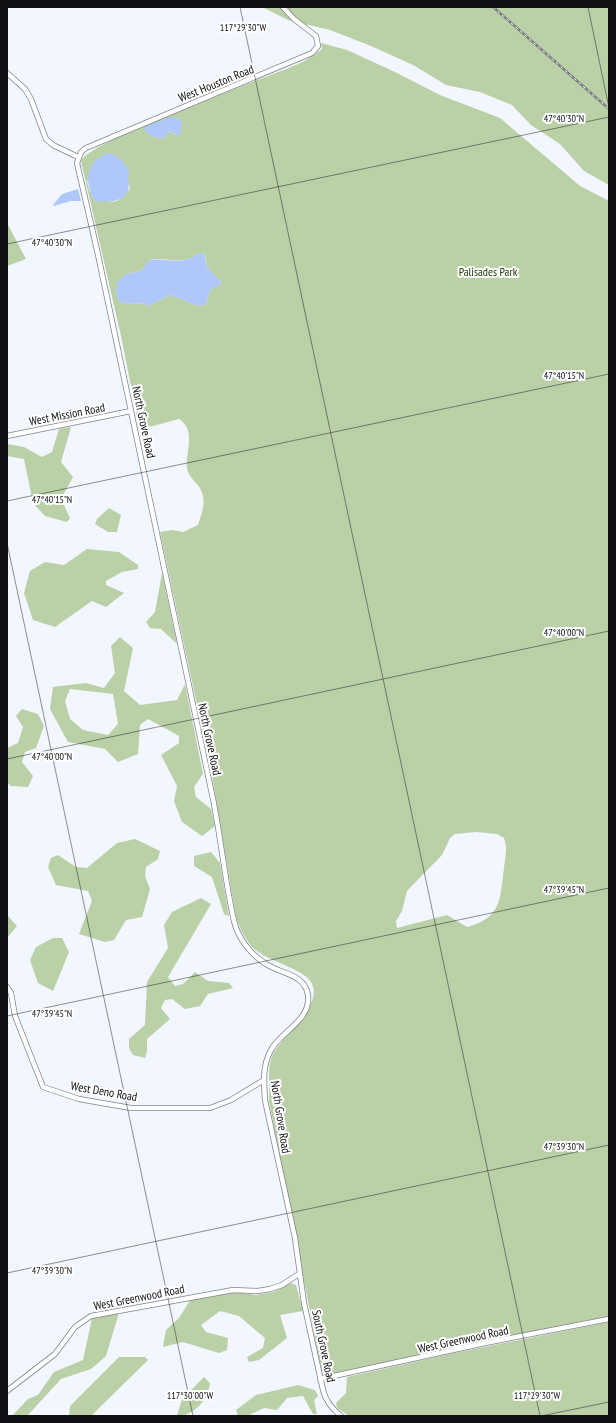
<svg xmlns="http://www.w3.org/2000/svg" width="616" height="1423" viewBox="0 0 616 1423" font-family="'PT Sans Narrow',sans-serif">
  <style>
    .green { fill: #bad0a7; fill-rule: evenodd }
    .water { fill: #afc8f9 }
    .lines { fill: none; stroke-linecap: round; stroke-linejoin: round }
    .minor-casing { stroke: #7e838d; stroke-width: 6 }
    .minor { stroke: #fff; stroke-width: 4.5 }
    .rail-casing { stroke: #787c81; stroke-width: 2.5 }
    .rail { stroke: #fff; stroke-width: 1; stroke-dasharray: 3; stroke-linecap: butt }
    .ticks { fill: none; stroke: #0e1013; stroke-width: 1; stroke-opacity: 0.45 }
    .labels { text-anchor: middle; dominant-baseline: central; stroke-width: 4; stroke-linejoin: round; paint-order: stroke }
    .street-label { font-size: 12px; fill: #0e1013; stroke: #fff }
    .park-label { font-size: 12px; fill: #203801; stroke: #fff }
    .ticks-label { font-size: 10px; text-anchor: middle; fill: #0e1013; stroke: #fff; stroke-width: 4; stroke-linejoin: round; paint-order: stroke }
  </style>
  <rect width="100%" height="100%" fill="#f1f6ff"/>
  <path class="green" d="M262 7H609V185L584 171 560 144 531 125 512 105 480 92 446 85 413 65 371 46 330 30 288 20Z
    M321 43 347 50 395 72 440 95 500 118 580 186 609 201V1316L330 1374 323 1371 320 1363 269 1101C270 1087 267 1069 272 1056 281 1034 341 994 299 972 265 954 250 958 236 917L211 770 160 532 172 530 183 532 198 525C203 510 208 498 197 484 193 480 188 474 187 468 185 451 197 431 179 419 165 422 153 428 139 427L121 336 81 161C92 139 269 77 303 62L322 49ZM182 123 176 135 170 131 163 139 154 137ZM129 173 127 177 130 188C118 208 106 203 90 192L87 181ZM200 253 205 255 207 267 222 283 210 290 206 304 199 306 170 295 148 306 144 303 130 304 119 302 116 291 126 274 141 271 149 260C170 256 178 267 200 253ZM476 832 497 834 504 838C508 849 505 857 504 868 500 899 502 918 467 927L447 915 397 928 396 921 402 911 407 891 442 855 450 838 455 834Z
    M7 223 26 259 7 266Z
    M71 427 61 462 73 477 61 499 70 518 67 522 45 516 33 503 24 459 7 456V444L24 447 42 457 52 452 59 429Z
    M109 508 121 515 117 532H108L95 524 97 519Z
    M87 549 119 552 138 565V569L122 572 106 581V585L124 593 106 607 92 601 55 627 33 620 24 593 30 571 45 562 64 565Z
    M162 573 177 644 161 629 150 628 146 622 155 612Z
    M120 637 133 648 124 691 140 705 177 700 185 684 203 774 194 787 196 797 211 809 215 826 202 836 182 822 174 801 177 786 161 755 179 743V736L148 719 140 725 138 754 118 762 105 749 68 742 50 709 53 687 86 683 104 688 115 673 111 646ZM70 689 113 694 118 724 108 735 83 730 70 719 65 701Z
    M22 709 38 714 44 726 36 748 25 752 22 762 33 776 28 787 11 786 7 782V748L18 743 23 727 16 716Z
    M135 839 160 851 158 859 146 867 145 876 150 889 142 917 126 920 114 940 105 942 79 934 92 901 88 891 56 885 48 867 51 858 58 855 76 867 87 868 117 843Z
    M211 852 220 863 229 916 224 914 212 877 194 866V856Z
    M7 894V915L17 926 7 938Z
    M201 898 211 904 168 977 175 986 183 984 195 972 208 981 229 983 233 988 208 994 200 1006 185 1009 172 999 165 1000 161 1008 170 1019 147 1039V1051L145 1058 133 1055 129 1048V1039L145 1025 147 982 168 948 164 925 172 912Z
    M53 938H62L69 952 53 991 38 983 30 960 36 947Z
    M291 1283 296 1285 303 1311 280 1315 287 1338 259 1360 249 1362 247 1357 263 1348 265 1338 239 1316 220 1311 201 1325 206 1332 228 1338 227 1350 219 1353 183 1342 163 1347 166 1330 179 1318 191 1299 237 1292 256 1295 273 1292Z
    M119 1313 106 1356 91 1369 61 1379 27 1416H12L28 1399 38 1395 54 1372 83 1360 92 1318Z
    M609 1322V1416H349L337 1408 336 1403 346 1393 347 1377 454 1353Z
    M119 1357H145L148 1360 91 1416H69L70 1406Z
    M204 1377 210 1383C208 1400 194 1416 177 1416L182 1399Z
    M298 1385 315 1390 318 1396 314 1400 317 1414H313L303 1396 287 1398 277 1410 264 1408 247 1416H238L236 1410 256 1395Z"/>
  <path class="water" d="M171 117 180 119 182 123 180 137 170 131 163 139C154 137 147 137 144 127Z
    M110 153C117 156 128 164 129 173 129 175 128 176 128 178 133 201 113 203 95 201 91 196 91 192 89 186 85 170 94 157 110 153Z
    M78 189 81 201H71L54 206 53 205 62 194Z
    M200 253H204L207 267 222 283 210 290 206 304 199 306 170 295 148 306 143 303 130 304 119 302 116 291 118 281 126 274 141 271 149 260C170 257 178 267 200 253Z"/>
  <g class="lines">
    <defs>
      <path id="minor" d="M283 7 294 19 316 36 318 46 312 53 86 148 81 152 77 163 97 250C136 433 174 616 213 799 221 839 225 881 234 921 238 938 251 955 266 964 281 974 305 974 308 995 311 1021 281 1031 271 1050 262 1066 264 1083 265 1100L295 1238 304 1303 323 1390C326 1402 332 1409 341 1416
        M7 73 25 89 31 99 46 139 53 145 78 157
        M7 436 131 411
        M7 987 11 993 15 1016 43 1087 79 1099 131 1108H210L231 1100 264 1080
        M320 1379 485 1343 609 1319
        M7 1391 55 1354 75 1327 91 1316 233 1290 258 1291 270 1289 282 1285 299 1274"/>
    </defs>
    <use href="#minor" class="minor-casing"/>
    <use href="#minor" class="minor"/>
    <defs>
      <path id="rail" d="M493 7 609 109"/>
    </defs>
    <use href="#rail" class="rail-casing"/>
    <use href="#rail" class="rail"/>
  </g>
  <path class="ticks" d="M240 7 540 1416M588 7 609 108M7 244 609 117M7 501 609 374M7 543 193 1416M7 759 609 631M7 1016 609 888M7 1273 609 1145M541 1416 609 1402"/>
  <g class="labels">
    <g class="street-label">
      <text transform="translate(216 83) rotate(-22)">West Houston Road</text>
      <text transform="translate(67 414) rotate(-11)">West Mission Road</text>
      <text transform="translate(144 422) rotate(78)">North Grove Road</text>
      <text transform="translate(210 739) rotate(78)">North Grove Road</text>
      <text transform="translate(104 1091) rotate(10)">West Deno Road</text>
      <text transform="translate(281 1117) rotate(81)">North Grove Road</text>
      <text transform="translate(139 1297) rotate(-11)">West Greenwood Road</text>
      <text transform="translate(463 1339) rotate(-12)">West Greenwood Road</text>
      <text transform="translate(324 1346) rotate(78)">South Grove Road</text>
    </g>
    <g class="park-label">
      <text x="488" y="271">Palisades Park</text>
    </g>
  </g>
  <g class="ticks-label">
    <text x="243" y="31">117°29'30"W</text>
    <text x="564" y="122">47°40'30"N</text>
    <text x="52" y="246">47°40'30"N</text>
    <text x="564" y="379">47°40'15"N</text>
    <text x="52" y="503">47°40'15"N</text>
    <text x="564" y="636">47°40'00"N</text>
    <text x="52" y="760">47°40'00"N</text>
    <text x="564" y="893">47°39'45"N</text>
    <text x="52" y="1017">47°39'45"N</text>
    <text x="564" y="1150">47°39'30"N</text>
    <text x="52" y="1274">47°39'30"N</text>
    <text x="190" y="1399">117°30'00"W</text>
    <text x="537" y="1399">117°29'30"W</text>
  </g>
  <rect width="616" height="1423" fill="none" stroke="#0e1013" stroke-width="16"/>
</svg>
